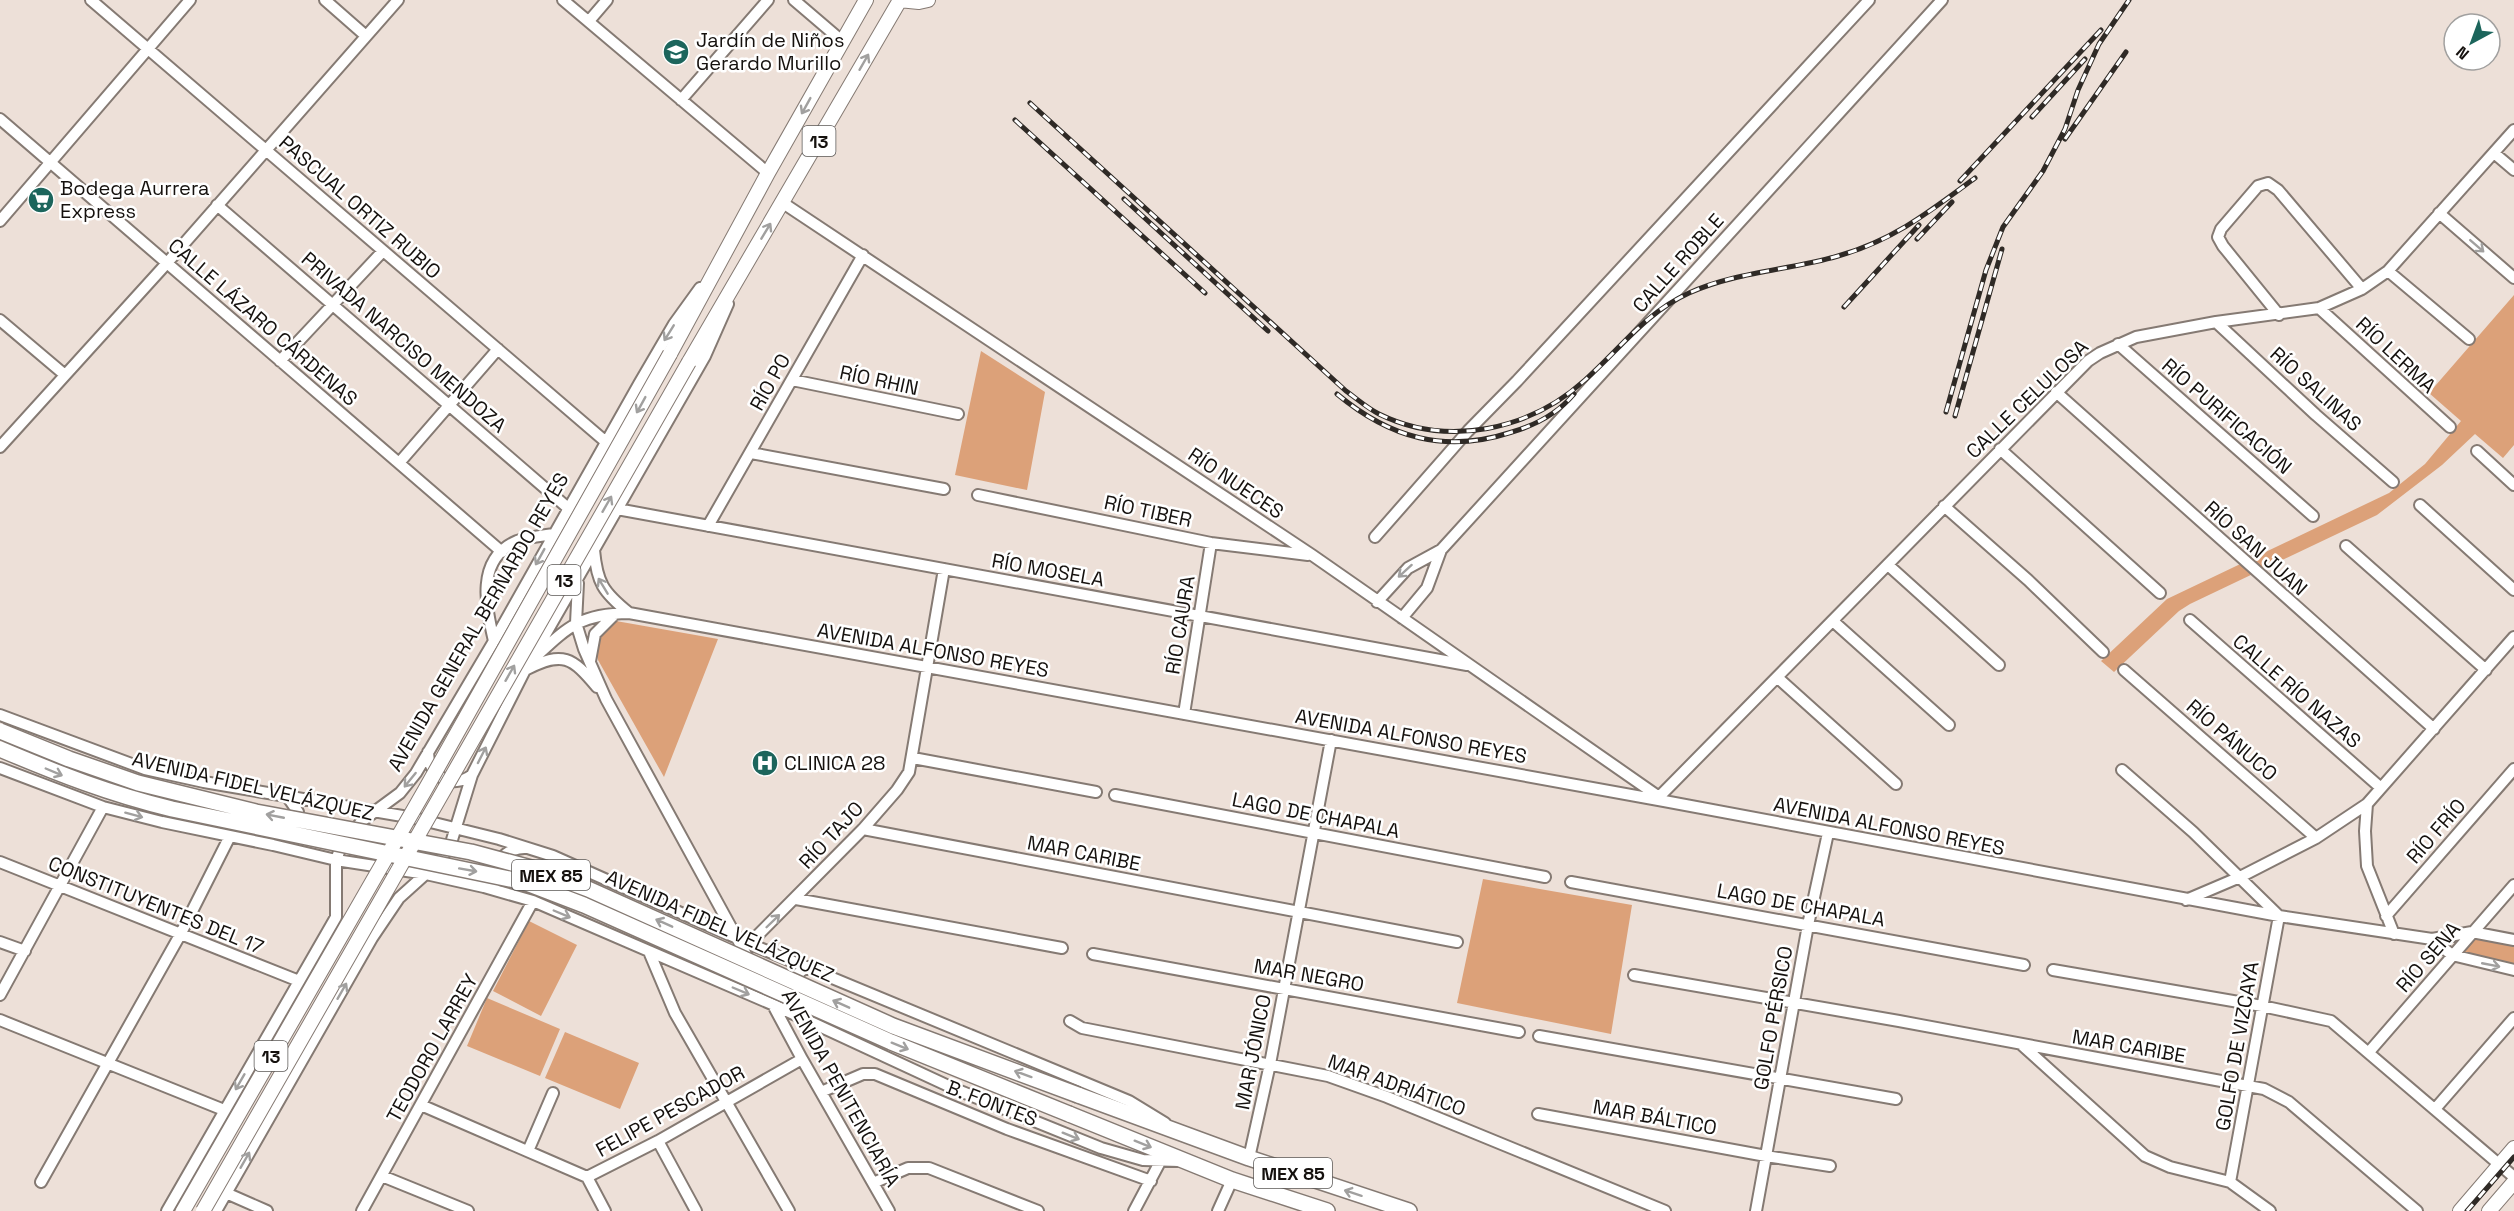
<svg xmlns="http://www.w3.org/2000/svg" width="2514" height="1211" viewBox="0 0 2514 1211" font-family="'Space Grotesk',sans-serif">
  <style>
    .green { fill: #dca179 }
    .lines { fill: none; stroke-linecap: round; stroke-linejoin: round }
    .minor-casing { stroke: #857a73; stroke-width: 14 }
    .major-casing { stroke: #857a73; stroke-width: 16 }
    .highway-casing { stroke: #857a73; stroke-width: 18 }
    .minor { stroke: #fff; stroke-width: 10 }
    .major { stroke: #fff; stroke-width: 14 }
    .highway { stroke: #fff; stroke-width: 15 }
    .rail-casing { stroke: #2f2a26; stroke-width: 5 }
    .rail { stroke: #fff; stroke-width: 3; stroke-dasharray: 9; stroke-linecap: butt }
    .major-bridge-casing { stroke: #857a73; stroke-width: 16; stroke-linecap: butt }
    .highway-bridge-casing { stroke: #857a73; stroke-width: 18; stroke-linecap: butt }
    .major-bridge { stroke: #fff; stroke-width: 14 }
    .highway-bridge { stroke: #fff; stroke-width: 15 }
    .oneway { stroke: #a1a09f }
    .labels { text-anchor: middle; dominant-baseline: central; stroke-width: 5; stroke-linejoin: round; paint-order: stroke }
    .shield { fill: #fff; stroke: #5b5856; stroke-width: 1.5 }
    .shield-label { font-size: 18px; font-weight: bold; fill: #15110e }
    .poi-label { font-size: 20px; fill: #15110e; stroke: #fff; text-anchor: start }
    .street-label { font-size: 20px; fill: #15110e; stroke: #fff }
  </style>
  <rect width="100%" height="100%" fill="#ede0d8"/>
  <path class="green" d="M2514 295V445L2503 458 2475 434 2442 465 2377 515 2190 604 2179 611 2114 672 2101 661 2167 599 2389 493 2425 464 2461 421 2429 393Z
    M981 351 1045 392 1027 490 955 475Z
    M616 621 718 639 664 777 598 660C593 642 599 629 616 621Z
    M1483 879 1632 905 1611 1034 1457 1003Z
    M529 921 577 945 541 1016 493 991Z
    M2477 938 2514 945V967L2461 955 2465 946Z
    M487 998 560 1029 540 1076 467 1046Z
    M565 1032 639 1063 620 1109 545 1078Z"/>
  <g class="lines">
    <defs>
      <path id="minor" d="M91 0 606 442
        M325 0 366 36
        M563 0 768 173
        M794 0 842 41
        M589 21 607 0
        M681 100 768 0
        M0 119 502 552
        M2494 153 2514 170
        M783 203 1312 555 1662 799
        M217 205 568 508
        M2439 213 2514 278
        M0 221 190 0
        M2388 271 2469 339
        M2319 308 2450 427
        M2279 315 2223 246 2218 237 2221 229 2258 186 2268 183 2278 190 2362 289
        M0 320 65 375
        M2216 322 2316 415 2393 482
        M2118 344 2313 516
        M280 361 383 251
        M792 380 958 414
        M2056 392 2434 729
        M0 447 167 263 398 0
        M2000 449 2160 593
        M2477 451 2514 485
        M751 453 944 489
        M399 463 498 349
        M978 495 1211 543 1308 555
        M2420 505 2514 590
        M1944 506 2028 580 2103 652
        M617 509 1467 665
        M708 526 863 255
        M1375 537 1468 431 1517 381 1869 0
        M2346 546 2486 670
        M594 550C597 583 603 592 629 613
        M1888 565 1999 665
        M578 583 576 623 584 649 606 699 750 962
        M1377 602 1408 568 1441 550 1942 0
        M1402 618 1427 588 1441 550
        M2190 620 2381 788
        M1834 622 1949 725
        M494 641C486 607 475 559 517 541 528 537 541 536 554 534
        M590 661 595 634 615 614
        M530 662C566 629 577 614 629 613L1664 801 2279 916 2432 939 2472 932 2514 940
        M527 669C563 651 572 657 597 687
        M2124 670 2316 838
        M1778 678 1896 784
        M1184 714 1211 543
        M0 715 145 769 204 782 414 818 499 839 553 856 755 946 1129 1101 1165 1123
        M428 752C428 776 452 790 472 775
        M913 758 1096 792
        M0 768 103 807 162 822 273 845 336 860 426 874 484 887 533 901 774 1005 955 1089 1101 1148 1143 1160 1180 1161
        M2122 770 2193 832 2279 916 2230 1182
        M1115 795 1545 877
        M287 796 298 812V825
        M1659 797 2088 361 2100 353 2136 337 2216 322 2319 308 2362 289 2388 271 2514 130
        M2367 804 2365 831 2367 866 2394 934
        M863 829 1457 942
        M0 862 299 981
        M496 881C494 862 505 849 524 848
        M1571 882 2024 965
        M796 899 1062 948
        M2186 900 2240 877 2316 838 2367 804 2514 637
        M2386 916 2514 769
        M2432 939 2452 955 2514 970
        M0 942 25 951
        M750 943 863 829 897 790 909 772 944 569
        M650 954 675 1013 789 1211
        M1093 954 1519 1032
        M2053 970 2262 1006 2331 1021 2514 1177
        M1634 975 1899 1021 2264 1089 2289 1102 2417 1211
        M0 995 103 807
        M773 1005 802 1059 889 1211
        M800 1018C783 1001 787 977 808 967
        M0 1020 224 1110
        M1070 1021 1082 1028 1328 1076 1387 1097 1665 1211
        M1539 1036 1896 1099
        M2022 1045 2145 1156 2170 1167 2230 1182 2270 1211
        M2369 1052 2514 885
        M821 1092 863 1074H875L1007 1129 1151 1181
        M421 1105 587 1177
        M2435 1109 2514 1018
        M1538 1114 1766 1156 1830 1166
        M658 1141 696 1211
        M528 1151 553 1093
        M1249 1158 1270 1064 1331 740
        M382 1176 468 1211
        M587 1177 658 1141 802 1059
        M587 1177 605 1211
        M41 1182 180 935 230 836
        M873 1183 908 1168H929L1038 1211
        M226 1193 267 1211
        M167 1211 336 917V860L342 844 362 821 400 793 416 773 494 641 639 384 674 324 700 288
        M216 1211 372 938 399 898 440 861 451 843 472 775 525 670 705 356 728 304
        M362 1211 533 901
        M1134 1211 1160 1162
        M1218 1211 1232 1180
        M1756 1211 1808 925 1828 833"/>
      <path id="major" d="M899 0 919 2 928 0
        M670 354 768 173 866 0
        M689 362 900 0
        M2460 1211 2514 1148
        M2489 1211 2514 1182"/>
      <path id="highway" d="M1078 1095 1249 1158 1409 1211
        M1069 1114 1232 1180 1327 1211"/>
    </defs>
    <use href="#minor" class="minor-casing"/>
    <use href="#major" class="major-casing"/>
    <use href="#highway" class="highway-casing"/>
    <use href="#minor" class="minor"/>
    <use href="#major" class="major"/>
    <use href="#highway" class="highway"/>
    <defs>
      <path id="rail" d="M1030 103 1346 391C1356 398 1367 408 1379 414 1448 448 1530 430 1585 380 1620 349 1645 313 1689 293 1735 272 1790 270 1838 256 1894 240 1929 212 1975 178
        M2032 117 2085 59
        M1015 120 1205 293
        M2065 139 2126 52
        M1960 181 2101 30
        M1124 199 1268 331
        M1917 239 1952 202
        M1844 307 1919 225
        M1337 394C1390 438 1445 454 1512 432 1536 425 1558 413 1574 394
        M1946 412 1986 270 2003 227 2043 171 2065 129 2078 90 2099 44 2129 0
        M1955 416 2002 249
        M2467 1211 2514 1157"/>
    </defs>
    <use href="#rail" class="rail-casing"/>
    <use href="#rail" class="rail"/>
    <defs>
      <path id="major-bridge" d="M183 1211 425 790 670 354
        M203 1211 689 362"/>
      <path id="highway-bridge" d="M0 731 69 759 138 783 256 812 471 852 531 868 588 889 893 1026 1078 1095
        M0 749C59 774 110 794 172 809L524 882 584 905 891 1042 1069 1114"/>
    </defs>
    <use href="#major-bridge" class="major-bridge-casing"/>
    <use href="#highway-bridge" class="highway-bridge-casing"/>
    <use href="#major-bridge" class="major-bridge"/>
    <use href="#highway-bridge" class="highway-bridge"/>
  </g>
  <defs><path id="oneway-shaft" d="M-6 0H5M1.5-3L5.5 0L1.5 3" fill="none" stroke-width="1.6" stroke-linecap="round" stroke-linejoin="round" transform="scale(1.5)"/></defs>
  <g class="oneway">
    <use href="#oneway-shaft" transform="translate(864 62) rotate(-60)"/>
    <use href="#oneway-shaft" transform="translate(806 106) rotate(119)"/>
    <use href="#oneway-shaft" transform="translate(766 231) rotate(-59)"/>
    <use href="#oneway-shaft" transform="translate(2477 246) rotate(41)"/>
    <use href="#oneway-shaft" transform="translate(669 333) rotate(122)"/>
    <use href="#oneway-shaft" transform="translate(641 405) rotate(119)"/>
    <use href="#oneway-shaft" transform="translate(607 504) rotate(-60)"/>
    <use href="#oneway-shaft" transform="translate(540 557) rotate(119)"/>
    <use href="#oneway-shaft" transform="translate(1405 571) rotate(138)"/>
    <use href="#oneway-shaft" transform="translate(603 586) rotate(-121)"/>
    <use href="#oneway-shaft" transform="translate(510 673) rotate(-60)"/>
    <use href="#oneway-shaft" transform="translate(482 755) rotate(-63)"/>
    <use href="#oneway-shaft" transform="translate(54 772) rotate(23)"/>
    <use href="#oneway-shaft" transform="translate(410 780) rotate(129)"/>
    <use href="#oneway-shaft" transform="translate(134 815) rotate(15)"/>
    <use href="#oneway-shaft" transform="translate(275 816) rotate(-169)"/>
    <use href="#oneway-shaft" transform="translate(468 870) rotate(10)"/>
    <use href="#oneway-shaft" transform="translate(562 914) rotate(23)"/>
    <use href="#oneway-shaft" transform="translate(773 921) rotate(-44)"/>
    <use href="#oneway-shaft" transform="translate(664 923) rotate(-156)"/>
    <use href="#oneway-shaft" transform="translate(2491 965) rotate(11)"/>
    <use href="#oneway-shaft" transform="translate(342 991) rotate(-60)"/>
    <use href="#oneway-shaft" transform="translate(741 991) rotate(23)"/>
    <use href="#oneway-shaft" transform="translate(841 1004) rotate(-156)"/>
    <use href="#oneway-shaft" transform="translate(900 1046) rotate(22)"/>
    <use href="#oneway-shaft" transform="translate(1023 1074) rotate(-160)"/>
    <use href="#oneway-shaft" transform="translate(240 1082) rotate(120)"/>
    <use href="#oneway-shaft" transform="translate(1071 1136) rotate(22)"/>
    <use href="#oneway-shaft" transform="translate(1143 1144) rotate(22)"/>
    <use href="#oneway-shaft" transform="translate(245 1160) rotate(-60)"/>
    <use href="#oneway-shaft" transform="translate(1353 1193) rotate(-162)"/>
  </g>
  <defs>
    <symbol id="school-disc" viewBox="-11 -11 22 22"><circle r="9.5" fill="#1c655c" stroke="#fff"/><path d="M0-5L7-2L0 1L-7-2ZM-4 1L0 2.5L4 1V4Q0 6-4 4Z" fill="#fff"/></symbol>
    <symbol id="supermarket-disc" viewBox="-11 -11 22 22"><circle r="9.5" fill="#1c655c" stroke="#fff"/><path d="M-6-5.5h2.5l.6 2H6L4.5 2H-2.5L-4.4-4H-6ZM-1.5 3.2a1.3 1.3 0 1 0 .1 0ZM3 3.2a1.3 1.3 0 1 0 .1 0Z" fill="#fff"/></symbol>
    <symbol id="hospital-disc" viewBox="-11 -11 22 22"><circle r="9.5" fill="#1c655c" stroke="#fff"/><path d="M-5-5h3v3.5h4V-5h3V5h-3V1.5h-4V5h-3Z" fill="#fff"/></symbol>
  </defs>
  <g fill-rule="evenodd">
    <use href="#school-disc" x="661" y="37" width="30" height="30"/>
    <use href="#supermarket-disc" x="26" y="185" width="30" height="30"/>
    <use href="#hospital-disc" x="750" y="748" width="30" height="30"/>
  </g>
  <g class="labels">
    <g class="shield">
      <rect x="802.5" y="126" width="33" height="30" rx="4.5"/>
      <rect x="547.5" y="565" width="33" height="30" rx="4.5"/>
      <rect x="512" y="860" width="78" height="30" rx="4.5"/>
      <rect x="254.5" y="1041" width="33" height="30" rx="4.5"/>
      <rect x="1254" y="1158" width="78" height="30" rx="4.5"/>
    </g>
    <g class="shield-label">
      <text x="819" y="141">13</text>
      <text x="564" y="580">13</text>
      <text x="551" y="875">MEX 85</text>
      <text x="271" y="1056">13</text>
      <text x="1293" y="1173">MEX 85</text>
    </g>
    <g class="poi-label">
      <text x="696" y="40">Jardín de Niños<tspan x="696" dy="23">Gerardo Murillo</tspan></text>
      <text x="60" y="188">Bodega Aurrera<tspan x="60" dy="23">Express</tspan></text>
      <text x="784" y="763">CLINICA 28</text>
    </g>
    <g class="street-label">
      <text transform="translate(360 207) rotate(41)">PASCUAL ORTIZ RUBIO</text>
      <text transform="translate(1678 263) rotate(-48)">CALLE ROBLE</text>
      <text transform="translate(263 322) rotate(41)">CALLE LÁZARO CÁRDENAS</text>
      <text transform="translate(404 342) rotate(41)">PRIVADA NARCISO MENDOZA</text>
      <text transform="translate(2396 355) rotate(43)">RÍO LERMA</text>
      <text transform="translate(879 380) rotate(12)">RÍO RHIN</text>
      <text transform="translate(770 382) rotate(-61)">RÍO PO</text>
      <text transform="translate(2316 389) rotate(42)">RÍO SALINAS</text>
      <text transform="translate(2027 399) rotate(-44)">CALLE CELULOSA</text>
      <text transform="translate(2227 416) rotate(41)">RÍO PURIFICACIÓN</text>
      <text transform="translate(1236 483) rotate(34)">RÍO NUECES</text>
      <text transform="translate(1148 511) rotate(12)">RÍO TIBER</text>
      <text transform="translate(2256 548) rotate(42)">RÍO SAN JUAN</text>
      <text transform="translate(1048 570) rotate(10)">RÍO MOSELA</text>
      <text transform="translate(478 622) rotate(-60)">AVENIDA GENERAL BERNARDO REYES</text>
      <text transform="translate(1180 625) rotate(-81)">RÍO CAURA</text>
      <text transform="translate(933 650) rotate(10)">AVENIDA ALFONSO REYES</text>
      <text transform="translate(2297 691) rotate(41)">CALLE RÍO NAZAS</text>
      <text transform="translate(1411 736) rotate(10)">AVENIDA ALFONSO REYES</text>
      <text transform="translate(2232 740) rotate(41)">RÍO PÁNUCO</text>
      <text transform="translate(253 786) rotate(13)">AVENIDA FIDEL VELÁZQUEZ</text>
      <text transform="translate(1316 815) rotate(11)">LAGO DE CHAPALA</text>
      <text transform="translate(1889 826) rotate(11)">AVENIDA ALFONSO REYES</text>
      <text transform="translate(2436 831) rotate(-49)">RÍO FRÍO</text>
      <text transform="translate(831 835) rotate(-47)">RÍO TAJO</text>
      <text transform="translate(1084 853) rotate(11)">MAR CARIBE</text>
      <text transform="translate(156 905) rotate(22)">CONSTITUYENTES DEL 17</text>
      <text transform="translate(1801 905) rotate(10)">LAGO DE CHAPALA</text>
      <text transform="translate(720 926) rotate(24)">AVENIDA FIDEL VELÁZQUEZ</text>
      <text transform="translate(2428 957) rotate(-49)">RÍO SENA</text>
      <text transform="translate(1309 975) rotate(10)">MAR NEGRO</text>
      <text transform="translate(1773 1018) rotate(-80)">GOLFO PÉRSICO</text>
      <text transform="translate(2129 1046) rotate(10)">MAR CARIBE</text>
      <text transform="translate(2237 1046) rotate(-80)">GOLFO DE VIZCAYA</text>
      <text transform="translate(432 1048) rotate(-61)">TEODORO LARREY</text>
      <text transform="translate(1253 1052) rotate(-79)">MAR JÓNICO</text>
      <text transform="translate(1397 1085) rotate(20)">MAR ADRIÁTICO</text>
      <text transform="translate(841 1088) rotate(61)">AVENIDA PENITENCIARÍA</text>
      <text transform="translate(992 1103) rotate(21)">B. FONTES</text>
      <text transform="translate(670 1111) rotate(-29)">FELIPE PESCADOR</text>
      <text transform="translate(1655 1117) rotate(10)">MAR BÁLTICO</text>
    </g>
  </g>
  <g transform="translate(2472 42) rotate(221)"><circle r="28" fill="#ffffff" stroke="#a1a09f" stroke-width="1.5"/>
  <path d="M0-4.5L10 22L0 15L-10 22Z" fill="#1c655c"/>
  <text y="-9" font-size="16" font-weight="bold" text-anchor="middle" fill="#15110e">N</text>
  </g>
</svg>
